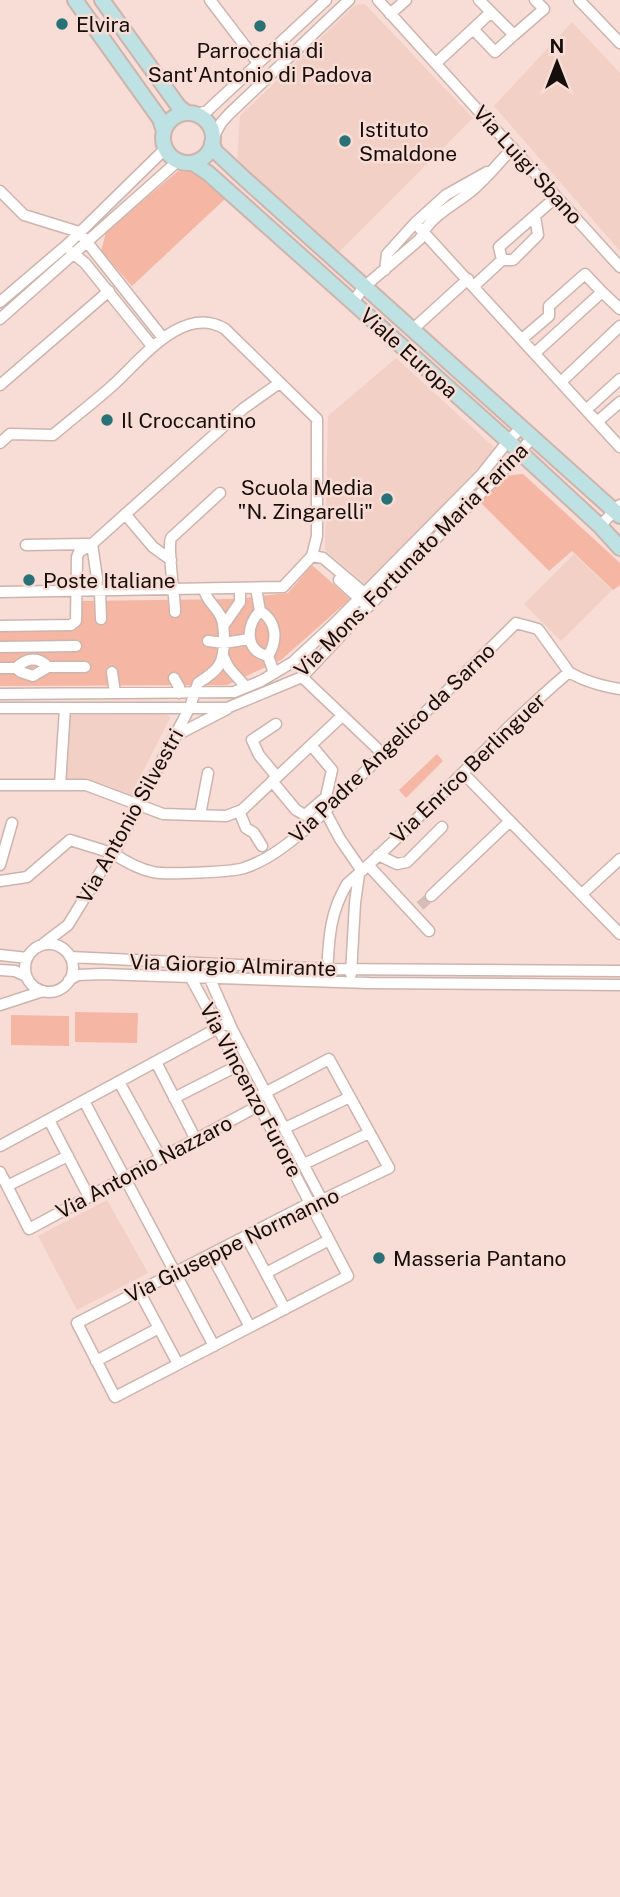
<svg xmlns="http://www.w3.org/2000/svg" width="620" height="1897" viewBox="0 0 620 1897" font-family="'Public Sans',sans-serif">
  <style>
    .built { fill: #f2d0c6 }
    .green { fill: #f5b6a4 }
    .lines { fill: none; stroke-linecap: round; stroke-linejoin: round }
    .street-tunnel { stroke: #d5beb7; stroke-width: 10; stroke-dasharray: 10 5; stroke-linecap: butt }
    .street-casing { stroke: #cdb4ac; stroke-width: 13 }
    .secondary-casing { stroke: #cdb4ac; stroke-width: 18 }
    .street { stroke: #fff; stroke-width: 10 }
    .secondary { stroke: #bee1e3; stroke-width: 14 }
    .poi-dot { fill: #277177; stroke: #f7ddd5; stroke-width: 2.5 }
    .labels { text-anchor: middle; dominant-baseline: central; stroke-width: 5; stroke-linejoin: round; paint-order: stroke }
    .poi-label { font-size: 21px; fill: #160e0b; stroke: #f7ddd5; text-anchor: start }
    .street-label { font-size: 21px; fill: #160e0b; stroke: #f7ddd5 }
  </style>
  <rect width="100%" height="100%" fill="#f7ddd5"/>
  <path class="built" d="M365 4 473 118 338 253 237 163 240 116 355 5Z
    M572 22 620 73V251L494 106Z
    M396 358 496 449 366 585 325 550 328 416Z
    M574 554 612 590 561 641 524 604Z
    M166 714 170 718 131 795 90 780H69L66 775 68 715Z
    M107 1200 148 1273 77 1310 38 1236Z"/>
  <path class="green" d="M178 171 193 172 225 199 132 286 101 251 106 232Z
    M523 474 620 563V585L613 590 572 551 549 571 478 500 502 476Z
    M312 565 350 599 281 660 227 685 0 686V628H77L80 601 235 599 288 593Z
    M437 754 443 761 406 798 399 790Z
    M75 1012 138 1013 137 1043 75 1042Z
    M11 1015 69 1016V1046L11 1045Z"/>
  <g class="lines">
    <path class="street-tunnel" d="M420 906 431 896"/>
    <defs>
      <path id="street" d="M210 0 258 63
        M378 0 620 267
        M479 0 514 35 495 52 473 29 491 12
        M579 0 620 43
        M390 14 406 0
        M514 35 544 9 535 0
        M436 63 473 29
        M196 114 207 111 326 0
        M213 138 221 123 229 114 349 0
        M0 191 24 215 79 232 163 338
        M415 223 620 447
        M71 252 85 263 152 346
        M502 260 499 247 555 198
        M502 260H513L538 235 535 216
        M385 270 387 254 415 223 446 195 487 172
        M475 285 502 260
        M602 292 620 309
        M0 302 68 244 165 149
        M353 302 364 287 420 239C430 213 461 203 479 184 491 173 501 160 513 148
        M0 319 178 161
        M412 330 468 279
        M522 339 549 316V306L585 274 602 292 535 353
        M561 382 620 326
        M0 385 109 291
        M586 410 620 379
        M597 422 620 402
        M0 443 10 434 53 435C73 418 93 403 112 386 140 361 183 303 225 329L317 419V536L312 556
        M125 514 153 547 171 560
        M600 526 620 505
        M92 544 97 578 96 591
        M26 545 88 544
        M312 556 323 558 368 596
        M339 580 364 603
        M256 588 260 611C246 625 244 651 268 656L274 673
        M100 591 101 619
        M0 592 283 587 312 556
        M260 611C277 621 278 640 268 656
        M175 612C175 595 167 550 171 538L220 493
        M224 625 240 602V588
        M0 626 71 625 76 621 77 557 79 552 92 544 244 408 278 384
        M208 641 224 643 249 639
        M0 647 76 646
        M223 656 229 668 246 687
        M0 668H16L21 672 33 676 48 667H85
        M16 668C26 658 38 656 48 667
        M112 672 115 693
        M302 677 383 754
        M174 678 179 687V693
        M0 694 234 692 261 681 293 662 334 624 481 475 508 441 522 427
        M0 708H227L302 677 360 615 499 475 533 437
        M276 724 252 740 259 755 277 777
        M175 736 227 709
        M464 774 620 934
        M272 781 296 810 305 815 326 797 332 770 311 745
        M0 785H86L163 814 226 816 242 810 342 716
        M60 785 65 708
        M239 811 246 828 254 833 262 846
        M325 811 340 839 362 871
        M200 815 208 773
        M120 840 114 854C126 862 139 869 153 872 163 875 233 872 244 868 272 859 297 837 319 817L516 623 538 629 569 672C585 682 602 686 620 689
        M378 855 397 864 407 862 442 827
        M0 865 12 823
        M368 865 429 931
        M0 881 27 877 70 840 112 853
        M582 894 620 859
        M431 896 510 821
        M43 944 68 925 120 840 190 707 198 683C219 670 224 664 224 639 224 631 224 624 221 617 216 606 206 601 204 589
        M25 968a24 24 0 1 1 48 0a24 24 0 1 1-48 0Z
        M0 955 27 958
        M70 957 327 969 620 971
        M0 970 15 971 26 976
        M327 974C329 940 329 914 347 884 425 817 491 738 569 672
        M351 974 355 903 359 874
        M191 978C245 1077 296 1177 348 1276L115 1397 77 1323 310 1203 322 1200 389 1168 329 1059 255 1098
        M210 979 232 1029 322 1200
        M69 980 78 975 102 974 369 983 620 985
        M0 1005 43 991
        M156 1062 196 1140
        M119 1082 161 1158
        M174 1098 237 1066
        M84 1101 214 1346
        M49 1120 89 1197
        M285 1128 350 1097
        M0 1146 229 1022
        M304 1164 369 1133
        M0 1172 29 1229 260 1105
        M7 1186 68 1156
        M246 1236 285 1309
        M211 1254 250 1327
        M266 1273 329 1240
        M139 1291 178 1364
        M96 1361 159 1328"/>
      <path id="secondary" d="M75 0 160 119 164 131
        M102 0 179 107 187 113
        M163 138a25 25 0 1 1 50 0a25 25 0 1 1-50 0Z
        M212 143 215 151 246 180 620 516
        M193 163 208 173 508 441 600 526 620 548"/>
    </defs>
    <use href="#street" class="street-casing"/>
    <use href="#secondary" class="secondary-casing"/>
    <use href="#street" class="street"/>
    <use href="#secondary" class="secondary"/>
  </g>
  <g class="poi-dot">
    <circle cx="62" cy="24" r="7"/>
    <circle cx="260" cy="26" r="7"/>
    <circle cx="345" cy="141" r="7"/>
    <circle cx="107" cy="420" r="7"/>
    <circle cx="387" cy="499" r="7"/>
    <circle cx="29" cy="580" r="7"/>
    <circle cx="379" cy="1258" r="7"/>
  </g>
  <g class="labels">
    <g class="poi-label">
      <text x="76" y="24">Elvira</text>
      <text x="260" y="50" text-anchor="middle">Parrocchia di<tspan x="260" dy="24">Sant'Antonio di Padova</tspan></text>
      <text x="359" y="129">Istituto<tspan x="359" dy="24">Smaldone</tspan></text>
      <text x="121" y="420">Il Croccantino</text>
      <text x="373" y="487" text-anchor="end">Scuola Media<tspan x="373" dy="24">"N. Zingarelli"</tspan></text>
      <text x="43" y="580">Poste Italiane</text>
      <text x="393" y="1258">Masseria Pantano</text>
    </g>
    <g class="street-label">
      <text transform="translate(528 165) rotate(48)">Via Luigi Sbano</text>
      <text transform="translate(409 353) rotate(42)">Viale Europa</text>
      <text transform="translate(411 560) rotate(-45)">Via Mons. Fortunato Maria Farina</text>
      <text transform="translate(392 743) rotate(-44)">Via Padre Angelico da Sarno</text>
      <text transform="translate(468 768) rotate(-44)">Via Enrico Berlinguer</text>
      <text transform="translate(130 816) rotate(-61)">Via Antonio Silvestri</text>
      <text transform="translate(233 965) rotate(2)">Via Giorgio Almirante</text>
      <text transform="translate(251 1090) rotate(62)">Via Vincenzo Furore</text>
      <text transform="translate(144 1167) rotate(-28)">Via Antonio Nazzaro</text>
      <text transform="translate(232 1245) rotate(-26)">Via Giuseppe Normanno</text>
    </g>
  </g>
  <g transform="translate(557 63)" stroke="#f7ddd5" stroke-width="5" paint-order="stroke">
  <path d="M0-5L12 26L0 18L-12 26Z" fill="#160e0b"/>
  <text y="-10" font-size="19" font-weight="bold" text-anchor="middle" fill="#160e0b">N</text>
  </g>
</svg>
